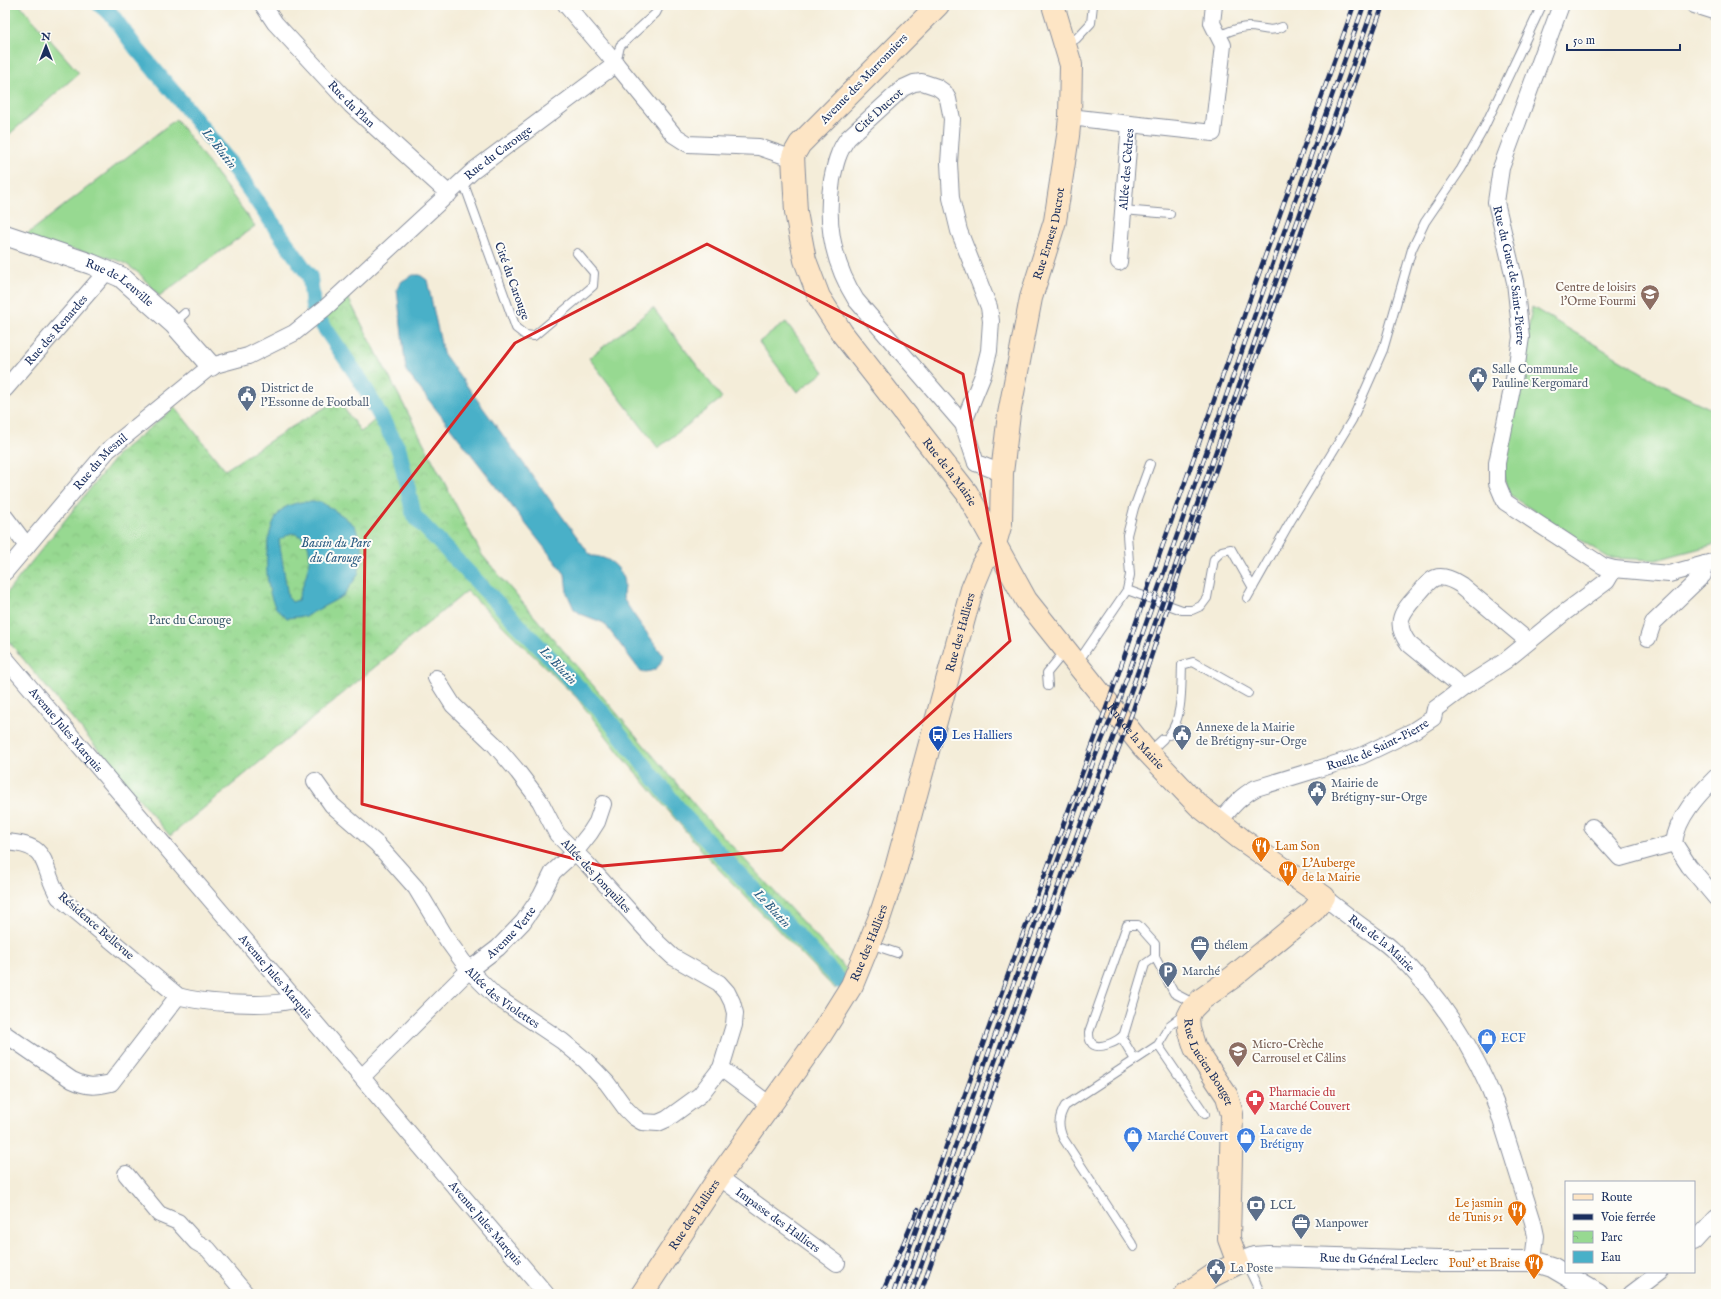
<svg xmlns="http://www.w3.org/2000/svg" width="1721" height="1299" viewBox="0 0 1721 1299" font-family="'IM FELL English',serif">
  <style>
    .green { fill: #97d991; stroke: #598478 }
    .park { fill: url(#park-crowns); stroke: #598478 }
    .water { fill: #49b0c8; stroke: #327093; fill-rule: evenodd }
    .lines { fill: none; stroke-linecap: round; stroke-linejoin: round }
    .canal { stroke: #49b0c8; stroke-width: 16 }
    .service-casing { stroke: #888e9c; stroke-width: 10 }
    .minor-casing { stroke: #888e9c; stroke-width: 18 }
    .tertiary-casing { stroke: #888e9c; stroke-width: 22 }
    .secondary-casing { stroke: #888e9c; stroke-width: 24 }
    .service { stroke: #fff; stroke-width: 8 }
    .minor { stroke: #fff; stroke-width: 16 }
    .tertiary { stroke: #fff; stroke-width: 20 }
    .secondary { stroke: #fde5c5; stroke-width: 22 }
    .rail-casing { stroke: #1b2f5e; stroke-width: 4.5 }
    .rail { stroke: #fdfcf7; stroke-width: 3; stroke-dasharray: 9; stroke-linecap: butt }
    .marked { fill: none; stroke: #d62828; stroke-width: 3; stroke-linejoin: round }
    .labels { text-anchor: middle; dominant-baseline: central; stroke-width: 4; stroke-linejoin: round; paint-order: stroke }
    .street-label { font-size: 12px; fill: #1b2f5e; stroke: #fdfcf7 }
    .education-label { font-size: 12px; fill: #785e54; stroke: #fdfcf7; text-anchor: end }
    .service-label { font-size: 12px; fill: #4e5e75; stroke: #fdfcf7; text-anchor: start }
    .park-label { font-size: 12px; fill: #3a5a6b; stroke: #fdfcf7 }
    .transit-label { font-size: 12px; fill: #164399; stroke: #fdfcf7; text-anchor: start }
    .food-label { font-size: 12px; fill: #c56008; stroke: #fdfcf7; text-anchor: start }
    .shop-label { font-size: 12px; fill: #366cbe; stroke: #fdfcf7; text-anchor: start }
    .health-label { font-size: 12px; fill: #be3a42; stroke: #fdfcf7; text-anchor: start }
    .water-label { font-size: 13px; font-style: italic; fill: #2b5c83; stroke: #fdfcf7 }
  </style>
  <defs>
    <pattern id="park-crowns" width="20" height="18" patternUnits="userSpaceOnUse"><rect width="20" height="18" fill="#97d991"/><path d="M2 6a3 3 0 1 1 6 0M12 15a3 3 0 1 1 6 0" fill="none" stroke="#82bb7f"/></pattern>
  </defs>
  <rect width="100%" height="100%" fill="#fdfcf7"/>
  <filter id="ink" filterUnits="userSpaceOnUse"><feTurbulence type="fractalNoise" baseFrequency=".025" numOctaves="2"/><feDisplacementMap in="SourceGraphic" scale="8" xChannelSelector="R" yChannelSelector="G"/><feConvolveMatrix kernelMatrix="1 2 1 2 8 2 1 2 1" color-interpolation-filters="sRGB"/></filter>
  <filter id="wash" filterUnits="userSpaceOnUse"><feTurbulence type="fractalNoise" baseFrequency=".012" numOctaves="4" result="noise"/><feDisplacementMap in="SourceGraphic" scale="16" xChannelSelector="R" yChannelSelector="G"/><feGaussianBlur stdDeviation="0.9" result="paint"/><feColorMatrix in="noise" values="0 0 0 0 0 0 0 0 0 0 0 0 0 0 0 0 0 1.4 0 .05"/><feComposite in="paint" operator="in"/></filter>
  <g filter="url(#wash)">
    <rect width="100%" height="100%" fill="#f4edd9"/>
    <path class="green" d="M5 5H20L79 73 5 138Z
      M176 119 255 226 159 296 140 274 123 262 100 255 21 239Z
      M1532 307 1671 390 1716 411V544L1656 560 1609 558 1509 495 1502 471 1524 356Z
      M653 308 722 398 658 448 589 358Z
      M786 322 824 372 797 392 759 342Z"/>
    <path class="park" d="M346 294 482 555 706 818 847 970 835 989 711 861 620 754 577 698 467 591 170 836 5 637V595L118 454 175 407 225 470 290 428 338 400 361 432 377 418 314 325Z"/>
    <path class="water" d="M413 275H420L427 280 443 353 591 556C607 556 623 566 624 585 624 590 622 595 624 600 636 619 650 637 663 655 660 668 655 672 641 672L604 623 581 614 574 609 567 593 565 574 406 371 397 289 402 281Z
      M301 502H321L343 516 355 526 363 550 358 575 343 596 306 616 287 618C284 615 279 612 276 608 263 587 263 532 279 513 284 506 293 504 301 502ZM291 533C324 538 304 580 298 600L292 602 288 597 279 540Z"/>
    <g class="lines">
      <path class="canal" d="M100 5 111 14 136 48 184 105 236 171 310 277 313 307
        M322 324 361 381 399 450 414 516 604 714 685 817 840 981"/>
    </g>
  </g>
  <g filter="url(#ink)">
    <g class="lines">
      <defs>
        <path id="service" d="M1218 36C1228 32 1237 27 1248 27 1262 27 1269 33 1282 27
          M1067 44 1076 39 1091 23 1093 5
          M616 64 620 46 656 13 660 5
          M463 181 516 328 525 335 534 336 593 286 594 273 577 253
          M1123 210 1170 214
          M174 323 185 313
          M1127 590 1182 610H1192L1201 606 1207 598 1214 559 1222 551 1231 549 1253 588
          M1247 598 1290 522 1352 420 1383 350 1412 249 1425 222 1461 169 1483 130 1542 5
          M1078 662 1127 590 1130 575 1127 535 1134 508 1150 464
          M1048 686 1047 673 1065 651
          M1169 735C1183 717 1181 688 1182 665L1193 662 1248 693
          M1149 752 1163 739
          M870 944 897 953
          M1155 957 1145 964 1124 1034C1120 1041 1096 1052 1091 1042 1089 1039 1089 1035 1089 1032L1127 925H1138L1155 944V957L1174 993 1195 1004
          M1122 1038 1135 1060
          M1158 1045 1205 1114
          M1134 1247 1063 1138C1058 1126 1058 1118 1065 1106L1158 1045 1170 1025 1185 1014
          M1245 1261 1261 1294"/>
        <g id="minor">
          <path id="s1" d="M263 5 275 23 351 105 449 194"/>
          <path d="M566 5 616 64"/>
          <path id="s2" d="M1561 5 1501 168 1496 202 1515 282 1521 337 1517 364 1497 463V483L1505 502 1603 566 1614 569 1669 574 1716 561"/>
          <path d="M1694 5 1716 12"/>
          <path d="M1070 117 1130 124"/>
          <path id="s3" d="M1119 262 1130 124 1213 133 1223 45 1212 23 1214 5"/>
          <path id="s4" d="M5 389 107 271"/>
          <path d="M963 424 983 375 989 351 991 321 989 307 959 231 951 198 949 163 952 119 948 99 944 92 937 87 922 82 914 83 903 88 848 138C838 151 835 165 832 180 825 224 833 263 856 300L963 424 976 463"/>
          <path d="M976 463 1002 473"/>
          <path d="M5 517 27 546"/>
          <path id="s5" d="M5 572 108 450 211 366 248 356 294 333 325 308 473 171 616 64 674 135 688 144 759 147 785 156H793"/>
          <path d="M1648 638 1653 623 1703 575 1705 564"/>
          <path id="s6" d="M5 658 546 1294"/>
          <path d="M1463 688 1409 644C1392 622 1403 611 1419 593 1424 588 1428 581 1435 578 1444 575 1453 580 1461 585L1528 641"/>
          <path d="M1716 777C1698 795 1677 817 1674 843L1689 866 1716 898"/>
          <path id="s7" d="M315 781 332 805 377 844 416 888 448 941 469 970 495 996 562 1041 585 1060 607 1083 626 1109 634 1117 642 1122 658 1123 667 1119 700 1095 721 1068 734 1025 735 1013 732 1002 727 992 719 983 673 957 658 943 588 865 557 834 540 801 518 772 495 745 453 705 436 678"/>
          <path id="s8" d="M1219 822C1230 809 1240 796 1256 788L1361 756 1413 731 1433 718 1435 709 1463 688 1505 661 1564 613 1607 581 1614 569"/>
          <path d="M1592 827 1620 858 1674 843"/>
          <path d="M5 842C53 845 39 864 59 897L178 996C201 1003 273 1008 295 999"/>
          <path id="s9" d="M1324 897C1339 909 1354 921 1370 932 1378 938 1387 944 1394 951 1439 994 1475 1049 1497 1107L1533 1222 1536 1236 1533 1261"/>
          <path d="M5 1034 72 1080C87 1087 94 1087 111 1083L178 996"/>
          <path d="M721 1068 770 1105"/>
          <path id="s10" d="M362 1077 469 970 498 948 523 922 541 896 553 872 575 852 590 833 597 822 603 804"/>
          <path d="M126 1174 159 1214 178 1222 196 1242 208 1249 246 1294"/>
          <path id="s11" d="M719 1177 837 1263"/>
          <path d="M1694 1242 1716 1218"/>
          <path d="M1631 1294 1660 1272"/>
        </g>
        <g id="tertiary">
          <path id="s12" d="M5 235 91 264 121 277 174 324 211 366"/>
          <path id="s13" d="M1238 1263 1254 1257 1268 1256 1439 1261H1533L1552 1267 1598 1294"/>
        </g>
        <g id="secondary">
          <path id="s14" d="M938 5 800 144 793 156 796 212 805 260 819 297 842 333 967 493 1026 600 1143 747 1198 805 1241 839 1324 897 1313 911 1233 977 1202 999 1192 1009 1188 1017 1189 1029 1195 1048 1227 1096 1232 1114 1229 1239 1238 1263 1212 1276 1186 1294"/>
          <path id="s15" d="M642 1294 719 1177 822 1033 852 985 879 919 896 868 972 589 982 565 995 544 1001 523 1002 473 1009 414 1031 298 1055 221 1068 136 1070 117 1071 65 1053 5"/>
        </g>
      </defs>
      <use href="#service" class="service-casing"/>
      <use href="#minor" class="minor-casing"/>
      <use href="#tertiary" class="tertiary-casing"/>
      <use href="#secondary" class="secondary-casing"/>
      <use href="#service" class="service"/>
      <use href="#minor" class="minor"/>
      <use href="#tertiary" class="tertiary"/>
      <use href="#secondary" class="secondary"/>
      <defs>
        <path id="rail" d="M882 1294 918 1209
          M893 1294 1005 983 1112 692 1160 553 1354 5
          M902 1294 1095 757 1120 697 1364 5
          M911 1294 1097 779 1126 705 1374 5
          M920 1294 1070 877 1132 713 1185 556 1383 5"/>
      </defs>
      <use href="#rail" class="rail-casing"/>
      <use href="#rail" class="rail"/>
    </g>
  </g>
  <path class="marked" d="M707 244 963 374 1010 641 782 850 602 866 362 804 365 537 515 343Z"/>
  <defs>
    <symbol id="school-pin" viewBox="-11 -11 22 30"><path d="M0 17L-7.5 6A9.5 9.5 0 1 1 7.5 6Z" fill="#8d6e63" stroke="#fdfcf7"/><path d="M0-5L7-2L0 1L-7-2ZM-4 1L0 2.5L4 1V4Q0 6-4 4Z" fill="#fff"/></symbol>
    <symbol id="civic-pin" viewBox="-11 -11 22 30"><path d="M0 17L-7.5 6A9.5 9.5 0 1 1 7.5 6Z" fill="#5c6f8a" stroke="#fdfcf7"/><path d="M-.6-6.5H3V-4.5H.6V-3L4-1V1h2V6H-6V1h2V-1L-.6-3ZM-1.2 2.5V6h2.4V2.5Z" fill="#fff"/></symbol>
    <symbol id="bus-pin" viewBox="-11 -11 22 30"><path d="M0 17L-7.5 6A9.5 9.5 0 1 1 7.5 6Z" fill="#1a4fb4" stroke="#fdfcf7"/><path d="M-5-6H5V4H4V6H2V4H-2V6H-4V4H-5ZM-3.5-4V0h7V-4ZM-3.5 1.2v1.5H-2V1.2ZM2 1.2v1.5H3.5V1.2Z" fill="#fff"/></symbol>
    <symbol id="restaurant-pin" viewBox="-11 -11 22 30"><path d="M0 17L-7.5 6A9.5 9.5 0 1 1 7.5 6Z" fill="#e8710a" stroke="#fdfcf7"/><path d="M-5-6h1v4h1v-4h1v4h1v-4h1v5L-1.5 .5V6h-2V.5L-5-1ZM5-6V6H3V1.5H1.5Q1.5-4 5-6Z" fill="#fff"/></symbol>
    <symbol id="office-pin" viewBox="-11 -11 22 30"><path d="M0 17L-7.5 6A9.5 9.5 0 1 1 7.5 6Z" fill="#5c6f8a" stroke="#fdfcf7"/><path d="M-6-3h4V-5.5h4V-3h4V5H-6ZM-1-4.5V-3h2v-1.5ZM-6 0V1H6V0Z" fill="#fff"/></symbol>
    <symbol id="parking-pin" viewBox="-11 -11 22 30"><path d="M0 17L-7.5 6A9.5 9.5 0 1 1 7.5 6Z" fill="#5c6f8a" stroke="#fdfcf7"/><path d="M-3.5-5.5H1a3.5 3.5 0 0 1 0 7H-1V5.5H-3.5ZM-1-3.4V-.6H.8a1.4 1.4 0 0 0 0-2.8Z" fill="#fff"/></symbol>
    <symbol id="shop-pin" viewBox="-11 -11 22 30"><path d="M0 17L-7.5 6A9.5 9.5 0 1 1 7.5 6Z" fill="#3f7fe0" stroke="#fdfcf7"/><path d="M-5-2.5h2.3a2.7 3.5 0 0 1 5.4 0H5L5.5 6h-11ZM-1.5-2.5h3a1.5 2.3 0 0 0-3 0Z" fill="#fff"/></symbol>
    <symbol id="pharmacy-pin" viewBox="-11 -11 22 30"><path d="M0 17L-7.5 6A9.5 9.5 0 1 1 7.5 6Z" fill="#e0444e" stroke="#fdfcf7"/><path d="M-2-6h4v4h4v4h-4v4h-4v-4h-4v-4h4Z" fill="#fff"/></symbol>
    <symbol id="bank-pin" viewBox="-11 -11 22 30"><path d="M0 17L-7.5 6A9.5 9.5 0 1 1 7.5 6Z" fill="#5c6f8a" stroke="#fdfcf7"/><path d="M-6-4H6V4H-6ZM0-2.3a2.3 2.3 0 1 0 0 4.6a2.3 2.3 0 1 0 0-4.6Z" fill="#fff"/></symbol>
  </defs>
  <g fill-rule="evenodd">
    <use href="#school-pin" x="1639" y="283" width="22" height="30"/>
    <use href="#civic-pin" x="1467" y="365" width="22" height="30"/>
    <use href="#civic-pin" x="236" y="384" width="22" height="30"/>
    <use href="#civic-pin" x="1171" y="723" width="22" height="30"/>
    <use href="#bus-pin" x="927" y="724" width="22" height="30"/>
    <use href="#civic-pin" x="1306" y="779" width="22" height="30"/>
    <use href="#restaurant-pin" x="1250" y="835" width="22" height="30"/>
    <use href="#restaurant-pin" x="1277" y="859" width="22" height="30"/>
    <use href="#office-pin" x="1189" y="934" width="22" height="30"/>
    <use href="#parking-pin" x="1157" y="960" width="22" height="30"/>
    <use href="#shop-pin" x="1476" y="1027" width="22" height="30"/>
    <use href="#school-pin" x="1227" y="1040" width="22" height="30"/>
    <use href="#pharmacy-pin" x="1244" y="1088" width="22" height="30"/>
    <use href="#shop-pin" x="1122" y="1125" width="22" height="30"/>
    <use href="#shop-pin" x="1235" y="1126" width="22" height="30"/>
    <use href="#bank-pin" x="1245" y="1194" width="22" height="30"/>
    <use href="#restaurant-pin" x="1506" y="1199" width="22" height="30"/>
    <use href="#office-pin" x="1290" y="1212" width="22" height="30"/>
    <use href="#restaurant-pin" x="1523" y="1252" width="22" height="30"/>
    <use href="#civic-pin" x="1205" y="1257" width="22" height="30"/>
  </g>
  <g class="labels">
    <g class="street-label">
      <text transform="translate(864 79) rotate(-46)">Avenue des Marronniers</text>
      <text stroke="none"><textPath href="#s1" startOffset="133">Rue du Plan</textPath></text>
      <text transform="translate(879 111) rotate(-42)">Cité Ducrot</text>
      <text stroke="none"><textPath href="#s5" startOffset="655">Rue du Carouge</textPath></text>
      <text stroke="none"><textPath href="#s3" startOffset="93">Allée des Cèdres</textPath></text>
      <text stroke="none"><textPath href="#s15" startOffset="1155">Rue Ernest Ducrot</textPath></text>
      <text stroke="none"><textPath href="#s2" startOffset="283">Rue du Guet de Saint-Pierre</textPath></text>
      <text transform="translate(512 281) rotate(70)">Cité du Carouge</text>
      <text stroke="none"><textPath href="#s12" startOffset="125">Rue de Leuville</textPath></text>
      <text stroke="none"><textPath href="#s4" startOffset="78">Rue des Renardes</textPath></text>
      <text stroke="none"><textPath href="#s5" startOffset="146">Rue du Mesnil</textPath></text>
      <text stroke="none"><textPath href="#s14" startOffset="573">Rue de la Mairie</textPath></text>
      <text stroke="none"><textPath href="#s15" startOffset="743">Rue des Halliers</textPath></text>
      <text stroke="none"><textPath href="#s6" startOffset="94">Avenue Jules Marquis</textPath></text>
      <text stroke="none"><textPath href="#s14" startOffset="897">Rue de la Mairie</textPath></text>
      <text stroke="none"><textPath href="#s8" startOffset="180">Ruelle de Saint-Pierre</textPath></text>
      <text transform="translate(596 876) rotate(47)">Allée des Jonquilles</text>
      <text transform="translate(96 926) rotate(41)">Résidence Bellevue</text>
      <text stroke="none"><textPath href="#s10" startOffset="208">Avenue Verte</textPath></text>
      <text stroke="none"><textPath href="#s15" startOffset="419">Rue des Halliers</textPath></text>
      <text stroke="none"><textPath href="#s9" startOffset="74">Rue de la Mairie</textPath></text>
      <text stroke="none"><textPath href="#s6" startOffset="418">Avenue Jules Marquis</textPath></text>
      <text stroke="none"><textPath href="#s7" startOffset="289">Allée des Violettes</textPath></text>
      <text stroke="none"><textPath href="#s14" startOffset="1379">Rue Lucien Bouget</textPath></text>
      <text stroke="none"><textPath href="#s15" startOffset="95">Rue des Halliers</textPath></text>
      <text stroke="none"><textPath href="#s11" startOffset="73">Impasse des Halliers</textPath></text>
      <text stroke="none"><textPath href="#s6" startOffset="742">Avenue Jules Marquis</textPath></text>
      <text stroke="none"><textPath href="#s13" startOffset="142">Rue du Général Leclerc</textPath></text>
    </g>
    <g class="education-label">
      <text x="1636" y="287">Centre de loisirs<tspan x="1636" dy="14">l'Orme Fourmi</tspan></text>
      <text x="1252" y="1044" text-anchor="start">Micro-Crèche<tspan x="1252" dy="14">Carrousel et Câlins</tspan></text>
    </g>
    <g class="service-label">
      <text x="1492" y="369">Salle Communale<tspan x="1492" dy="14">Pauline Kergomard</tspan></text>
      <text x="261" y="388">District de<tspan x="261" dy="14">l’Essonne de Football</tspan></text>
      <text x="1196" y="727">Annexe de la Mairie<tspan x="1196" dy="14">de Brétigny-sur-Orge</tspan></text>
      <text x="1331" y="783">Mairie de<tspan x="1331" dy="14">Brétigny-sur-Orge</tspan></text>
      <text x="1214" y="945">thélem</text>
      <text x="1182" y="971">Marché</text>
      <text x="1270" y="1205">LCL</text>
      <text x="1315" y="1223">Manpower</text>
      <text x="1230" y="1268">La Poste</text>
    </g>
    <g class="park-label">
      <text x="190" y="620">Parc du Carouge</text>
    </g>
    <g class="transit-label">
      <text x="952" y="735">Les Halliers</text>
    </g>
    <g class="food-label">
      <text x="1275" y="846">Lam Son</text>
      <text x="1302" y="863">L'Auberge<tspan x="1302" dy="14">de la Mairie</tspan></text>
      <text x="1503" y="1203" text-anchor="end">Le jasmin<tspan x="1503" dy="14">de Tunis 91</tspan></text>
      <text x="1520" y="1263" text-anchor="end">Poul' et Braise</text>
    </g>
    <g class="shop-label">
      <text x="1501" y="1038">ECF</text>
      <text x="1260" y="1130">La cave de<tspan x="1260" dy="14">Brétigny</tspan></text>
      <text x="1147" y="1136">Marché Couvert</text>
    </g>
    <g class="health-label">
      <text x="1269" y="1092">Pharmacie du<tspan x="1269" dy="14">Marché Couvert</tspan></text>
    </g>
    <g class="water-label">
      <text transform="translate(219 149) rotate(52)">Le Blutin</text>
      <text x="336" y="543">Bassin du Parc<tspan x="336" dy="15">du Carouge</tspan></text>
      <text transform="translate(558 666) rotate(46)">Le Blutin</text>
      <text transform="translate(772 909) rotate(47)">Le Blutin</text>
    </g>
  </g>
  <rect width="1721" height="1299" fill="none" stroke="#fdfcf7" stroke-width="20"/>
  <rect x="1565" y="1181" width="130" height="92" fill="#fdfcf7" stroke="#a3aaba"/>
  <rect x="1573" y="1194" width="20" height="6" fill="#fde5c5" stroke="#a3aaba"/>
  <text x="1601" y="1201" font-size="12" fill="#1b2f5e">Route</text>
  <rect x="1573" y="1214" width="20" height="6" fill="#1b2f5e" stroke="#a3aaba"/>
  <text x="1601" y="1221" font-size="12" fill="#1b2f5e">Voie ferrée</text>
  <rect x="1573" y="1231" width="20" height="12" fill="url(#park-crowns)" stroke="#a3aaba"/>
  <text x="1601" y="1241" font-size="12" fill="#1b2f5e">Parc</text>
  <rect x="1573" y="1251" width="20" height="12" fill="#49b0c8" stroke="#a3aaba"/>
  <text x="1601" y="1261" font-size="12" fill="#1b2f5e">Eau</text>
  <g transform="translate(46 46)" stroke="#fdfcf7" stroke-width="3" paint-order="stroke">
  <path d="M0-3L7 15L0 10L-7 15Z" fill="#1b2f5e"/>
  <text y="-6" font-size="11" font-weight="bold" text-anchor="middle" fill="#1b2f5e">N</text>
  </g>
  <path d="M1567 44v6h113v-6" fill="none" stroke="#1b2f5e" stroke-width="2"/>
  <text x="1573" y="44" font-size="12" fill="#1b2f5e" stroke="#fdfcf7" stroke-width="3" paint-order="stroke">50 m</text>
</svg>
